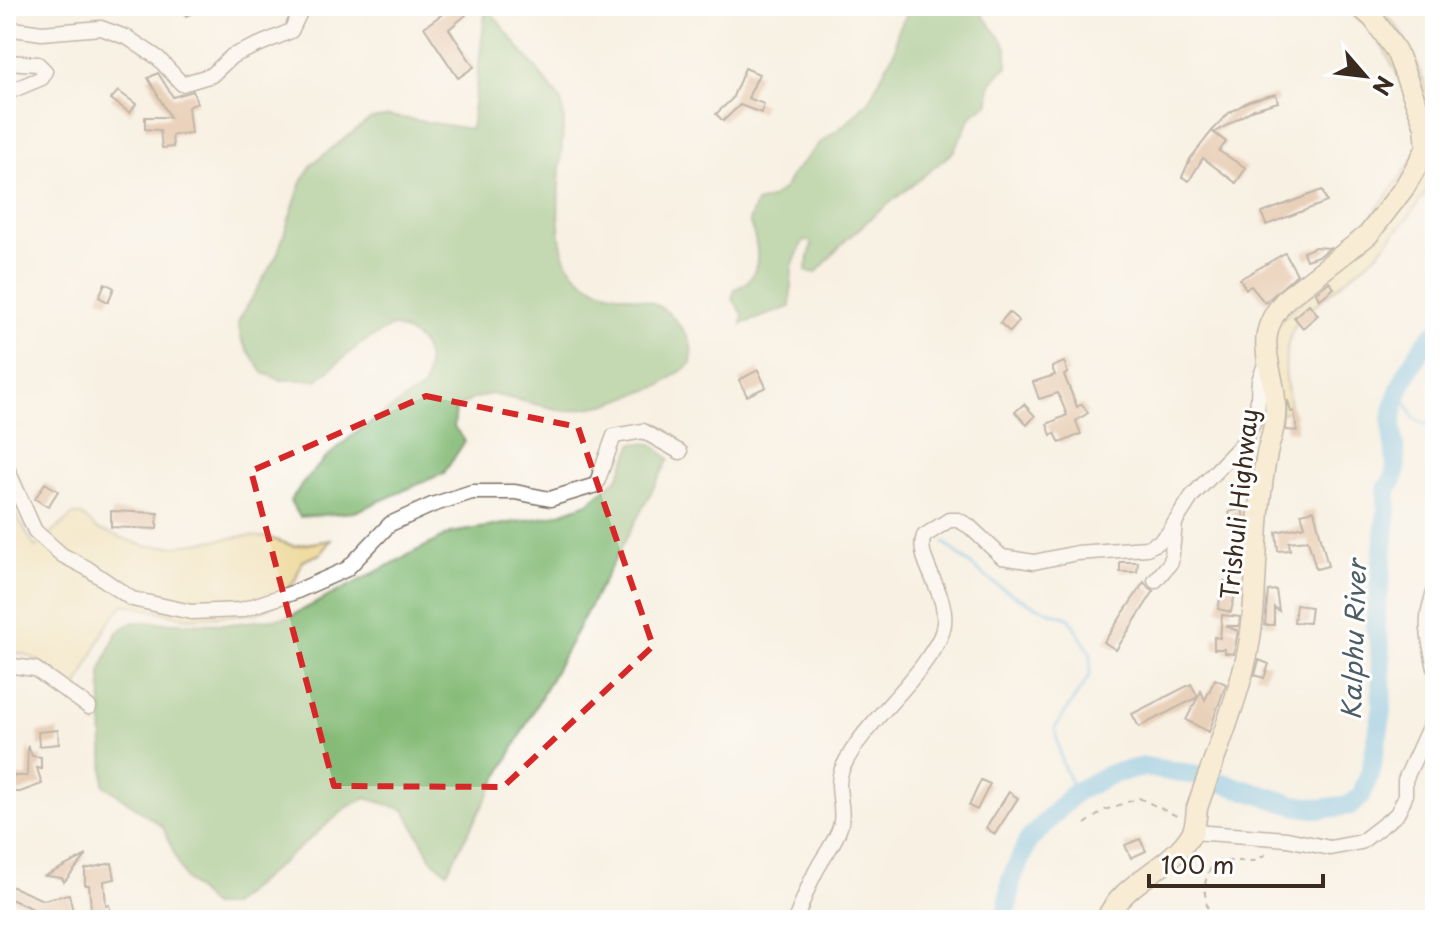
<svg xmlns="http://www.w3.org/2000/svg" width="1441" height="926" viewBox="0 0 1441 926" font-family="'Playpen Sans',sans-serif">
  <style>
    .forest { fill: #85bb77; stroke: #60724a; stroke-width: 2 }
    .sand { fill: #eeda9e; stroke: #94825e; stroke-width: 2 }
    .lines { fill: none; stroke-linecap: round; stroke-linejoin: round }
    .stream { stroke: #6dbde8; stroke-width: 3 }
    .river { stroke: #6dbde8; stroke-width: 20 }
    .building { fill: #d8a985 }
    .street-casing { stroke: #7d7063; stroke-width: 17 }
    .secondary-casing { stroke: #7d7063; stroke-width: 23 }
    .path { stroke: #7d7063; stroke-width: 2; stroke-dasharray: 6 6; stroke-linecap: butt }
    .street { stroke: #fff; stroke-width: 14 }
    .secondary { stroke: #fae7c3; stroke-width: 20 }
    .marked { fill: none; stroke: #d62828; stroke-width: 6; stroke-dasharray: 16 10; stroke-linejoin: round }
    .labels { text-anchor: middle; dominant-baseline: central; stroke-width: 6; stroke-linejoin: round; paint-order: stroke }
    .street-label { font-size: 24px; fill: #3b2a1e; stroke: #fff }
    .water-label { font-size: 26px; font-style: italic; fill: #4c5d65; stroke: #fff }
  </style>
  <rect width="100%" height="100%" fill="#fff"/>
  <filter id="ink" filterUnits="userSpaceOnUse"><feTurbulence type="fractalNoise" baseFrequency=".0125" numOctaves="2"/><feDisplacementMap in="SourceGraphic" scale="16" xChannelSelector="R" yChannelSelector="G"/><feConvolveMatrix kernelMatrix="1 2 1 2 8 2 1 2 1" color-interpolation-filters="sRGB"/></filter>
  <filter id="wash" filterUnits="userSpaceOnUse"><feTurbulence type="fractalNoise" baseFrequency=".006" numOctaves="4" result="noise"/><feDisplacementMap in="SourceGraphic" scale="32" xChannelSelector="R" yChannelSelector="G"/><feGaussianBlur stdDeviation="1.8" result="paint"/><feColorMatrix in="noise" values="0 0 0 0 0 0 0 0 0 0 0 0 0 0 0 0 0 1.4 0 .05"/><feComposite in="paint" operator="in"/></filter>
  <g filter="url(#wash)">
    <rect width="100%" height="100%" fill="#f8f1e3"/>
    <path class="forest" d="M486 6 561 100 564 118C562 153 549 241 571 268 603 309 650 282 680 326 691 342 693 344 691 364L660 386 605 405 566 411 491 394 473 399 456 408 454 427 465 441 444 473 355 512 300 517 290 501C324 449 373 421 424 387 433 353 426 337 392 326L359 345 317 380H281L263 373 242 341 238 322 277 255 302 181 312 164 370 119 390 116 471 129Z
      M911 6H975L1003 41 1007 50V66L990 84 989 103 972 115 953 152 871 218 844 242 816 273 806 271 812 243 808 240 803 241 792 266 790 307 742 324 743 314 732 298 735 289C765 277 759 245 749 221L756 203 770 199 785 188 792 174 820 143 848 122 869 100 896 48 897 33Z
      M633 443 652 444 669 459 447 872 432 860 405 810 366 798 349 806 230 906H212L185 879 163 827 104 785 101 670 117 632 133 622 229 624 289 617 451 533 552 516 588 503 618 478Z"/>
    <path class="sand" d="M1341 6H1372L1394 23 1403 35 1435 106V179L1411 214 1378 253 1300 318C1279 347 1285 378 1291 411L1261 417 1276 324 1322 284 1431 135 1373 30Z
      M6 498 35 547 73 515H82L97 529 145 546H174L245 536 266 537 294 546 331 540 320 554 302 561 296 578 280 602 255 614 188 618 124 604 106 627 77 688H67C51 669 33 650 6 653Z"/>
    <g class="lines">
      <path class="stream" d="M1401 392 1414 418 1435 429
        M944 542C986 579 1014 602 1069 618L1091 654 1090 675 1055 728 1062 763 1075 792"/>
      <path class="river" d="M1006 920 1011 880 1028 841 1075 792 1111 774 1144 767 1197 775 1294 805 1320 809 1351 805 1361 796 1371 770 1382 712 1380 646 1375 626 1387 510V489C1404 468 1391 447 1392 423 1392 397 1416 350 1435 333"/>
    </g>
    <g id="blocks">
      <path class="building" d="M181 6H208L186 16Z
        M443 6H458L466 15 449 29 474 67 458 78 424 27 447 11Z
        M745 68 759 74 748 98 764 104 761 113 740 105 723 121 716 114 732 99Z
        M158 73 173 97 193 91 197 103 188 107 191 133 172 135 173 147 162 148 160 130 145 129V117H170L148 78Z
        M118 91 136 104 130 113 111 99Z
        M1276 94 1278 102 1254 109 1214 133 1212 131 1229 113 1249 101Z
        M1212 131 1226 142 1219 151 1246 168 1236 183 1203 158 1189 181 1182 177 1190 159Z
        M1322 190 1327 202 1266 225 1262 213Z
        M1315 247 1330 248 1321 255 1306 260 1303 252Z
        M1285 253 1297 274 1265 303 1251 286 1246 289 1240 279Z
        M1329 282 1334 288 1319 300 1316 292Z
        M105 283 114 288 108 302 99 297Z
        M1309 304 1318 315 1303 328 1294 317Z
        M1009 312 1019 321 1010 332 1000 323Z
        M1064 362 1068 373 1064 375 1077 407 1082 404 1088 413 1076 421 1081 434 1060 443 1055 433 1051 435 1047 424 1067 415 1058 393 1039 399 1033 382 1055 375 1052 367Z
        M758 370 766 387 747 396 739 380Z
        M1288 400 1291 412 1294 411 1297 431 1286 430Z
        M1024 404 1035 416 1027 425 1015 412Z
        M45 483 58 491 48 507 35 499Z
        M1242 509 1245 523 1242 569V567L1234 566 1236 552H1240L1237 528 1233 529 1229 512Z
        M1314 510 1328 566 1316 569 1308 540 1289 542 1290 550 1278 551 1276 532 1305 526 1301 513Z
        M111 511 158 513 157 529 111 527Z
        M1120 562H1138L1137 572H1120Z
        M1224 581 1237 584 1231 612 1218 609Z
        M1144 582 1148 588 1154 591 1116 650 1104 642Z
        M1276 590 1279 611 1274 607V625H1265L1268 591Z
        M1296 605 1311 607 1309 623 1294 622Z
        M1222 615 1240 617 1239 626H1225L1238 631 1234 654 1225 653V649H1214V637L1220 638Z
        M1259 660 1269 664 1264 678 1255 675Z
        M1215 679 1226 684 1209 732 1186 720 1201 691 1205 700Z
        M1191 684 1198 697 1139 727 1132 714Z
        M58 730 59 744 39 746 38 732Z
        M28 745 32 756 41 757V769L37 768 42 784 20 792H6V776H27Z
        M981 780 990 784 977 810 969 806Z
        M1009 792 1018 798 995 834 986 828Z
        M1140 839 1146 851 1131 858 1125 845Z
        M87 855 64 882 62 878 45 876Z
        M112 863 115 879 104 881 106 905H109L113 920H85V910L91 909 89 885H85V869Z
        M6 884 43 900 69 894 75 920H38L42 913 6 897Z"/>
    </g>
  </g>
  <g filter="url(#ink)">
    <use href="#blocks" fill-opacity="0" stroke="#7d7063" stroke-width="2"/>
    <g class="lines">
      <defs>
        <path id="street" d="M6 28 42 33 101 28 128 38 158 58 182 84 212 75 232 56 291 31 303 6
          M6 62 38 64 45 71 42 78 6 93
          M6 466 35 531 62 555 87 568 132 599 191 612 241 610 295 592 347 569 390 524 432 505 472 492H515L550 499 596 485 614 436 643 431 680 452
          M1155 581 1171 562 1175 523
          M1435 590C1422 623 1429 636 1435 669
          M6 665 35 669 89 707
          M1193 832 1287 839 1330 848 1361 842 1397 814 1405 797V780L1435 714
          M795 920C802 905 806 890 814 875 821 859 835 844 840 827 846 808 833 786 843 767 863 725 904 695 929 656 934 648 941 639 943 629 952 596 914 560 924 536L949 520H958L969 526 1002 557 1034 562 1077 553 1147 548 1159 542 1167 535 1192 496 1244 442 1257 414 1259 381 1267 359"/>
        <path id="secondary" d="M1106 920C1123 881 1171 869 1192 833 1196 826 1196 816 1197 808 1213 760 1233 713 1245 664 1258 611 1254 555 1260 501 1262 487 1263 473 1266 459 1268 445 1274 432 1275 417 1279 367 1246 342 1287 298L1368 235 1404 188 1427 148 1425 126 1396 51 1373 18 1359 6"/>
      </defs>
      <use href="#street" class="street-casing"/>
      <use href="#secondary" class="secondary-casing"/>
      <path class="path" d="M1085 824 1105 810 1139 798 1181 818
        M1211 920C1204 897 1200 880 1216 861H1254L1270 852"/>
      <use href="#street" class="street"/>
      <use href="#secondary" class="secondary"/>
    </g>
  </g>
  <path d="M0 0H1441V926H0ZM426 396 578 427 653 646 503 787 334 786 251 471Z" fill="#f8f1e3" fill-opacity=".55" fill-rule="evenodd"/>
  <path class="marked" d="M426 396 578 427 653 646 503 787 334 786 251 471Z"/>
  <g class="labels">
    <g class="street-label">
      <text transform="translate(1238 504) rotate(-84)">Trishuli Highway</text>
    </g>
    <g class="water-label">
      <text transform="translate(1353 640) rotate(-88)">Kalphu River</text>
    </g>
  </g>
  <rect width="1441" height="926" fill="none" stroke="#fff" stroke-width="32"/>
  <g transform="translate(1365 76) rotate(118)" stroke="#ffffff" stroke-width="6" paint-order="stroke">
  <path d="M0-6L14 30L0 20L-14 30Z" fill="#3b2a1e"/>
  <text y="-12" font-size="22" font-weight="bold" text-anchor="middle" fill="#3b2a1e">N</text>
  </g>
  <path d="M1149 874v12h174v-12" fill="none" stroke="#3b2a1e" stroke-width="4"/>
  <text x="1161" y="874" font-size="24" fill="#3b2a1e" stroke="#ffffff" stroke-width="6" paint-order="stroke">100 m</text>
</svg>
